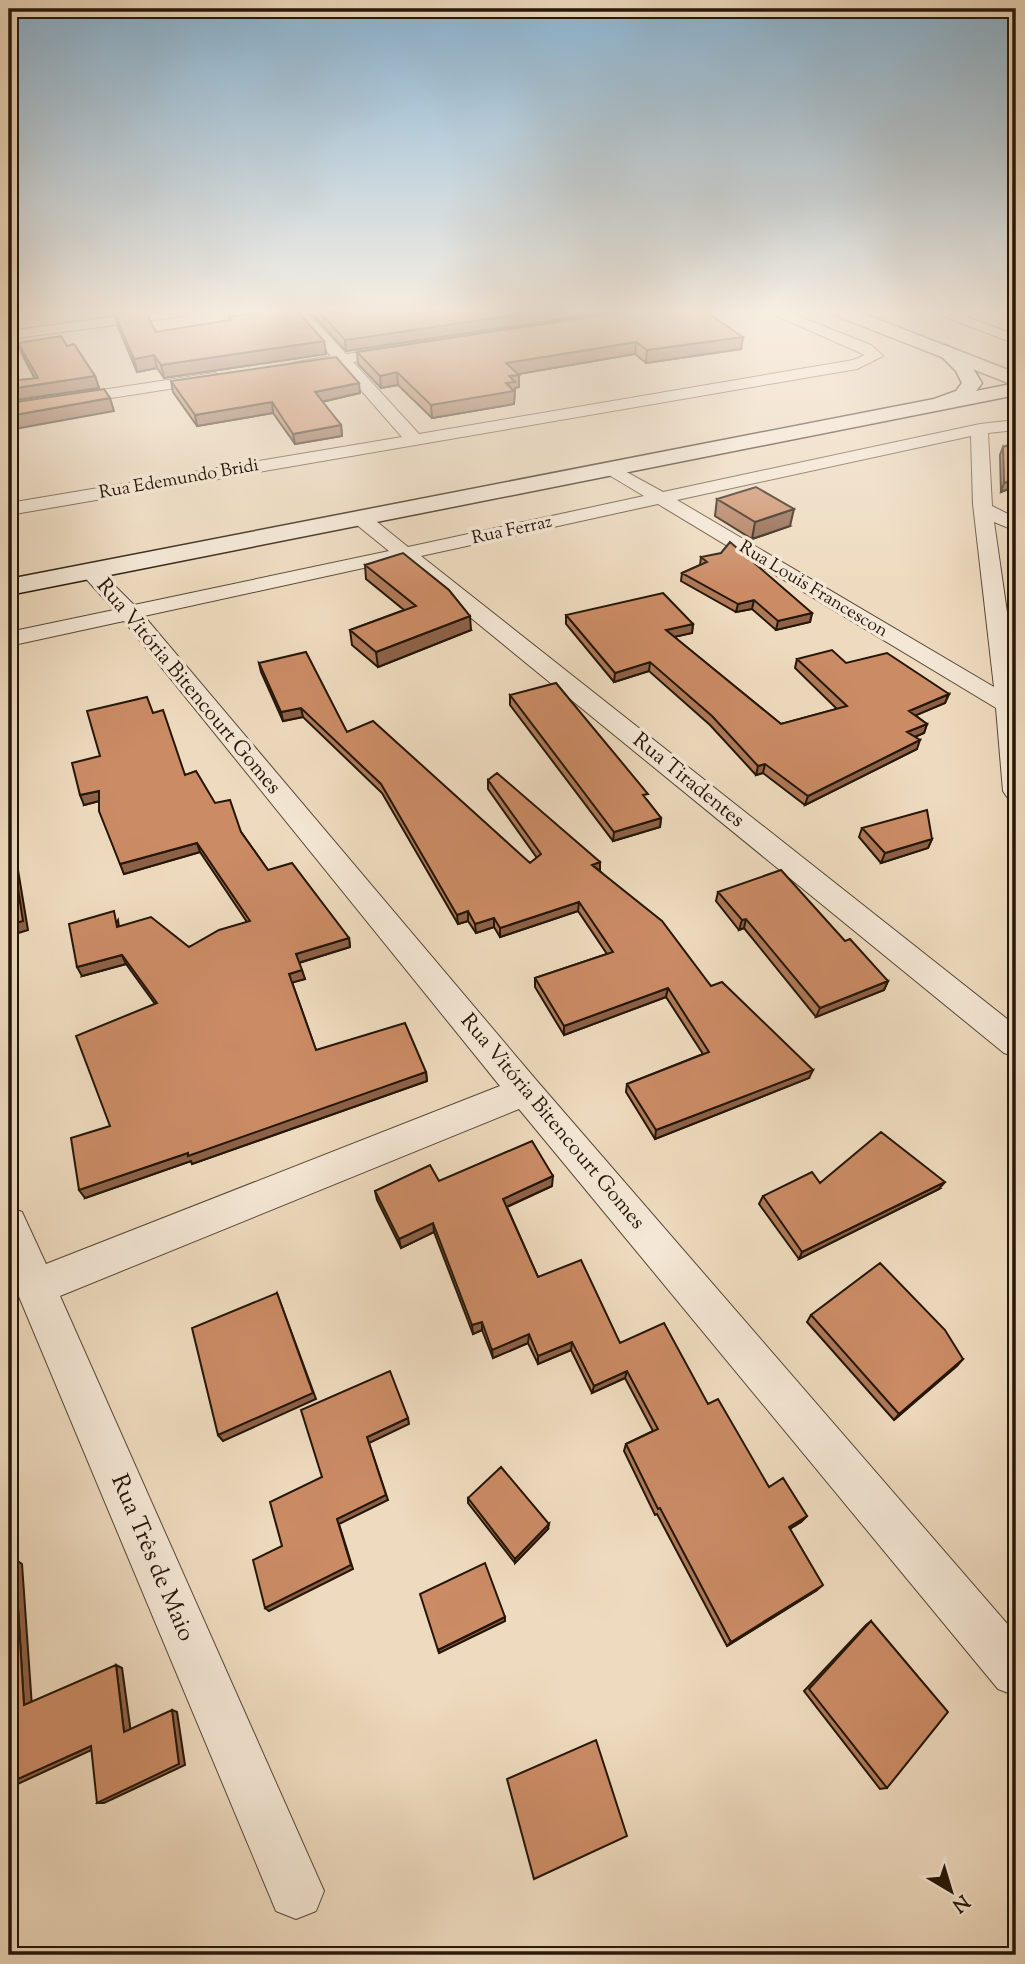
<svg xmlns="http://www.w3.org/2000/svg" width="1025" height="1964" viewBox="0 0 1025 1964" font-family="'Sorts Mill Goudy',serif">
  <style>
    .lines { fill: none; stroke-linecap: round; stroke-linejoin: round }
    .minor-casing { stroke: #574736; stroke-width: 2 }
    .tertiary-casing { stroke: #574736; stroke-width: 3 }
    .secondary-casing { stroke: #251608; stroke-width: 3 }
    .minor { fill: #f4e7d5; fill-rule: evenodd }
    .tertiary { fill: #f4e7d5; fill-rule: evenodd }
    .secondary { fill: #f4e7d5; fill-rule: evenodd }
    .wall { fill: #ae7857; stroke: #251608; stroke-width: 2 }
    .shaded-wall { fill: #8d6147; stroke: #251608; stroke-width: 2 }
    .building { fill: #ca8b65; stroke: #251608; stroke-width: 2 }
    .labels { text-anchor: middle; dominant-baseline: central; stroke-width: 7; stroke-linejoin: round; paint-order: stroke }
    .far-street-label { font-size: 18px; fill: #251608; stroke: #f4e7d5 }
    .street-label { font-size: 21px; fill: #251608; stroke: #f4e7d5 }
    .near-street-label { font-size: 24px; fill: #251608; stroke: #f4e7d5 }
  </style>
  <rect width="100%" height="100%" fill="#eedabe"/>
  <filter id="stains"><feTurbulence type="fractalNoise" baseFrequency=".00286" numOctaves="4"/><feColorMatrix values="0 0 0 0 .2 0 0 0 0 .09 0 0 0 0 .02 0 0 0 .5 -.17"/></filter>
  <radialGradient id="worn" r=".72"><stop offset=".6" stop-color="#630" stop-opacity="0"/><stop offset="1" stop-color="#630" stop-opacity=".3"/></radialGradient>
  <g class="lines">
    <defs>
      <path id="minor" d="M149 312H190L183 316 9 339V331Z
        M292 312H307L346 354 403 348 405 351 403 354 353 362 419 434 853 360 865 355 768 312H788L871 345 883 356 857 369 9 515V503L402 437 338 364 292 369 289 366 292 363 331 356Z
        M932 312H953L1016 335V344Z
        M214 373 220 375 222 378 220 381 9 414V404Z
        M1016 420V430L988 433 992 506 1016 518V531L994 522 1016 675V800L1007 797 1003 791 996 708 658 504 421 556 1016 1026V1057L1004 1053 400 560 144 616 537 1081 1016 1634V1696L998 1689 519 1109 60 1296 324 1891 316 1911 296 1919 276 1911 15 1287 9 1269V1207L22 1212 46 1264 500 1086 124 621 9 646V632L114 610 79 571 82 567H96L134 605 389 551 352 521 349 517 352 513H366L408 547 644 496 604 472 601 468 610 463 663 492 980 424ZM971 436 973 504 994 687 677 500Z"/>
      <path id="tertiary" d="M835 312H859L1016 373V386L837 316Z"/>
      <path id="secondary" d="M944 345C962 349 973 368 982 383L976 391 1016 383V395L9 595V579L934 399 956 391 962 383 956 371 935 350Z"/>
    </defs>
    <use href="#minor" class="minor-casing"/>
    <use href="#tertiary" class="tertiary-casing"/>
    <use href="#secondary" class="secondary-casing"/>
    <use href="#minor" class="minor"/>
    <use href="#tertiary" class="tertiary"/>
    <use href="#secondary" class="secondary"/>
  </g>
  <path class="wall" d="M314 312H609L346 351 315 317Z
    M624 312 741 349 646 363 635 354 518 374 519 387 515 388 514 404 432 418 398 385 381 388 358 364 357 352Z
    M115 315 156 332 230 320 229 317 324 341 326 354 164 378 157 368 137 372 118 327Z
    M18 343 67 346 95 376 99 388 9 401V381L35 379 22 354Z
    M171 381 360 393 322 402 341 425 342 436 295 444 273 413 197 426 173 392Z
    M1003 447 1016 486 1001 492 1000 455Z
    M717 499 790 526 752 539 715 516Z
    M701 557 812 613 810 622 776 630 752 609 736 612 681 581 682 573 700 565Z
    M365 565 471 630 378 667 352 645 350 630 404 610 366 579Z
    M566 615 693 624 692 633 674 637 781 724 837 709 795 668 797 659 846 663 949 694 945 703 915 715 927 724 924 733 915 737 917 749 805 805 763 773 756 775 710 725 649 671 614 682 566 624Z
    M259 663 347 732 530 863 537 858 488 789V780L600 871 711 986 809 1078 655 1139 626 1092 627 1084 703 1054 666 997 564 1035 535 987V978L607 954 578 911 500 937 494 927 476 933 468 921 458 924 382 793 303 717 283 721 261 672Z
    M510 695 647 800 661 818 660 827 613 841 510 705Z
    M153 713 185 775 215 803 241 832 268 870 349 938 350 947 299 963 305 979 292 982 316 1050 426 1072 427 1081 192 1164 191 1161 85 1198 110 1126 155 1004 126 964 82 976 118 920 119 927 189 947 247 922 200 852 124 874 99 801 84 805 100 756Z
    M862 828 932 839 928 848 881 863 859 837Z
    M718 892 845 941 888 981 884 990 816 1017 744 928 739 930 716 901Z
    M439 1181 552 1186 507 1207 538 1277 620 1343 708 1404 769 1487 807 1516 801 1522 790 1529 817 1590 727 1646 657 1514 655 1515 624 1451 626 1444 653 1431 625 1378 592 1393 571 1350 538 1364 528 1343 493 1358 482 1330 473 1334 434 1232 401 1248 377 1200 375 1191Z
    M820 1183 939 1189 799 1259 759 1204 763 1196Z
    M811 1315 963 1359 894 1420 807 1322Z
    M468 1498 548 1529 515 1563 468 1503Z
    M871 1621 887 1788 880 1789 804 1691 866 1625Z"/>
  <path class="shaded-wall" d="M112 312H127L112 314Z
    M536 312H609L346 351 345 340Z
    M743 337 741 349 646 363 647 350Z
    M324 341 326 354 164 378 161 365Z
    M636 342 635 354 506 376V363Z
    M154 355 157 368 137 372 134 359Z
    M397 372 398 385 381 388 380 376Z
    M519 375V387L515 388 514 404 432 418 431 405 509 376Z
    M95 376 99 388 9 401V389Z
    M359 383 360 393 316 403 315 392Z
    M110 398 114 411 9 430V416Z
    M272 402 273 413 197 426 195 415Z
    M341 425 342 436 295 444 293 434Z
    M1016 479V486L1001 492 1004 483Z
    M794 509 790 526 752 539 755 522Z
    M754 600 752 609 736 612 738 604Z
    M812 613 810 622 776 630 778 621Z
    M470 616 471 630 378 667 376 652Z
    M693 624 692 633 665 639 666 630Z
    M650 662 649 671 614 682 615 673Z
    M949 694 945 703 905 720 909 711Z
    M301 708 303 717 283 721 281 712Z
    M927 724 924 733 904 741 907 732Z
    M920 740 917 749 805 805 808 796Z
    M765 764 763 773 756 775 758 766Z
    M99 791 103 800 84 805 80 795Z
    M661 818 660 827 613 841 614 832Z
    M9 823 11 828 28 930 9 936Z
    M932 839 928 848 881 863 885 853Z
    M197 843 200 852 124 874 120 864Z
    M600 862V871L592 865Z
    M579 902 578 911 500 937V928Z
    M468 911V921L458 924 457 915Z
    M494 918V927L476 933 475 924Z
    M746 919 744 928 739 930 742 920Z
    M349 938 350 947 298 963 296 954Z
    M122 955 126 964 82 976 77 967Z
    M302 970 305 979 291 983 289 974Z
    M888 981 884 990 816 1017 820 1008Z
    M668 988 666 997 564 1035V1026Z
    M813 1070 809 1078 655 1139 656 1130Z
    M426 1072 427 1081 192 1164 191 1161 85 1198 79 1190Z
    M553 1176 552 1186 504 1208 503 1199Z
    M945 1182 939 1189 799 1259 802 1252Z
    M433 1223 434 1232 401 1248 399 1239Z
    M277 1293 316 1399 223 1441 218 1435Z
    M482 1322V1330L473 1334 472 1325Z
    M529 1334 528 1343 493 1358 492 1350Z
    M572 1342 571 1350 538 1364V1356Z
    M963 1359 957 1366 894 1420 899 1414Z
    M627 1371 625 1378 592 1393 594 1386Z
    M9 1402 12 1404 16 1453 9 1455Z
    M408 1418 409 1424 369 1443 388 1500 339 1524 353 1569 269 1611 265 1608 337 1519 367 1437Z
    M807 1516 801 1522 783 1532 789 1527Z
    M549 1524 548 1529 515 1563V1559Z
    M15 1559 22 1564 32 1707 24 1705Z
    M823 1585 817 1590 727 1646 731 1642Z
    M505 1617V1621L439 1653 438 1650Z
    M116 1665 122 1668 131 1733 124 1732Z
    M172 1710 177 1712 185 1765 104 1803H97Z
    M91 1746 98 1747 9 1788V1783Z"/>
  <path class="building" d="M135 312H146L156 332 231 320 229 317 260 312H298L324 341 161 365 154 355 134 359 115 315Z
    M319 312H536L345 340Z
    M624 312H706L743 337 647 350 636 342 506 363 519 375 509 376 515 382 506 383 514 391 431 405 397 372 380 376 357 352Z
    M61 336 67 346 74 344 95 376 9 389V381L38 378 18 343Z
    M336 357 359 383 315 392 341 425 293 434 272 402 195 415 171 381Z
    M104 389 110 398 9 416V403Z
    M1016 442V479L1004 483 1003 447Z
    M756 487 794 509 755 522 717 499Z
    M730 542 812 613 778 621 754 600 738 604 682 573 707 562 701 557 721 553Z
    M403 553 449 590 470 616 376 652 350 630 416 606 365 565Z
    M663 593 693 624 666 630 781 724 847 706 797 659 832 650 846 663 887 653 949 694 909 711 927 724 907 732 920 740 808 796 765 764 758 766 712 716 650 662 615 673 566 615Z
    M306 652 347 732 373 721 530 863 541 854 488 780 497 773 600 862 592 865 662 921 711 986 722 982 813 1070 656 1130 627 1084 709 1052 668 988 564 1026 535 978 613 952 579 902 500 928 494 918 475 924 468 911 457 915 381 784 301 708 281 712 259 663Z
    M556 683 648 794 643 795 661 818 614 832 510 695Z
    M147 697 153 713 163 710 185 775 196 771 215 803 230 800 241 832 268 870 292 863 349 938 296 954 302 970 289 974 316 1050 405 1023 426 1072 188 1156V1153L79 1190 71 1138 110 1126 76 1036 157 1003 122 955 77 967 69 924 114 911 117 927 151 917 189 947 219 930 250 921 197 843 120 864 99 811V791L80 795 72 763 100 756 87 711Z
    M927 810 932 839 885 853 862 828Z
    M9 832 23 921 9 925Z
    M781 870 845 941 850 939 888 981 820 1008 746 919 742 920 718 892Z
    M881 1132 945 1182 802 1252 763 1196 812 1172 820 1183Z
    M532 1141 553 1176 503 1199 538 1277 581 1260 620 1343 664 1323 708 1404 718 1399 769 1487 783 1478 807 1516 789 1527 823 1585 731 1642 660 1508 658 1509 626 1444 658 1429 627 1371 594 1386 572 1342 538 1356 529 1334 492 1350 482 1322 472 1325 433 1223 399 1239 375 1191 430 1165 439 1181Z
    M880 1263 945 1330 963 1359 899 1414 811 1315Z
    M277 1293 313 1393 218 1435 192 1328Z
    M390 1371 408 1418 367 1437 386 1495 337 1519 351 1565 265 1608 253 1560 282 1546 270 1502 322 1477 301 1410Z
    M501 1467 549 1524 515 1559 468 1498Z
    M15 1559 24 1705 116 1665 124 1732 172 1710 179 1764 97 1803 91 1746 9 1783V1562Z
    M485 1563 505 1617 438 1650 420 1594Z
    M871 1621 948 1712 887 1788 809 1689Z
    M596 1740 627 1836 534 1879 507 1779Z"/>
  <linearGradient id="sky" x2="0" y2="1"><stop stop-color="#89b6d6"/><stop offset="0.53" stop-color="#f7eee2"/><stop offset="1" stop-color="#f7eee2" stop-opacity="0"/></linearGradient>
  <rect width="1025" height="587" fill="url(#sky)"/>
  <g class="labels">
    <g class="far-street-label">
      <text transform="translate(179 480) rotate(-10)">Rua Edemundo Bridi</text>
      <text transform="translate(512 531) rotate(-12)">Rua Ferraz</text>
      <text transform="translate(813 590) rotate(31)">Rua Louis Francescon</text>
    </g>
    <g class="street-label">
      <text transform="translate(188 687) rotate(50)">Rua Vitória Bitencourt Gomes</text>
      <text transform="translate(688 781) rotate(39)">Rua Tiradentes</text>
      <text transform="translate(552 1122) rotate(50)">Rua Vitória Bitencourt Gomes</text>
    </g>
    <g class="near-street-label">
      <text transform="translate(152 1558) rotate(67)">Rua Três de Maio</text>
    </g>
  </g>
  <rect width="1025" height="1964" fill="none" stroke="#eedabe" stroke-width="35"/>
  <rect x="10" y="10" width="1004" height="1943" fill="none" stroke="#251608" stroke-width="3.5"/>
  <rect x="18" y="18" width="990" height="1929" fill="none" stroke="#251608" stroke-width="2"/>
  <g transform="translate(951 1891) rotate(142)" stroke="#f4e7d5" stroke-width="5" paint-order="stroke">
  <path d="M0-5L12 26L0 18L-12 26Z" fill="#251608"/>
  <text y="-10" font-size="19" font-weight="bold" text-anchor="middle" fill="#251608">N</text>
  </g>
  <rect width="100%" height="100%" filter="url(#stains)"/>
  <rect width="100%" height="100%" fill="url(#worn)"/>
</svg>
